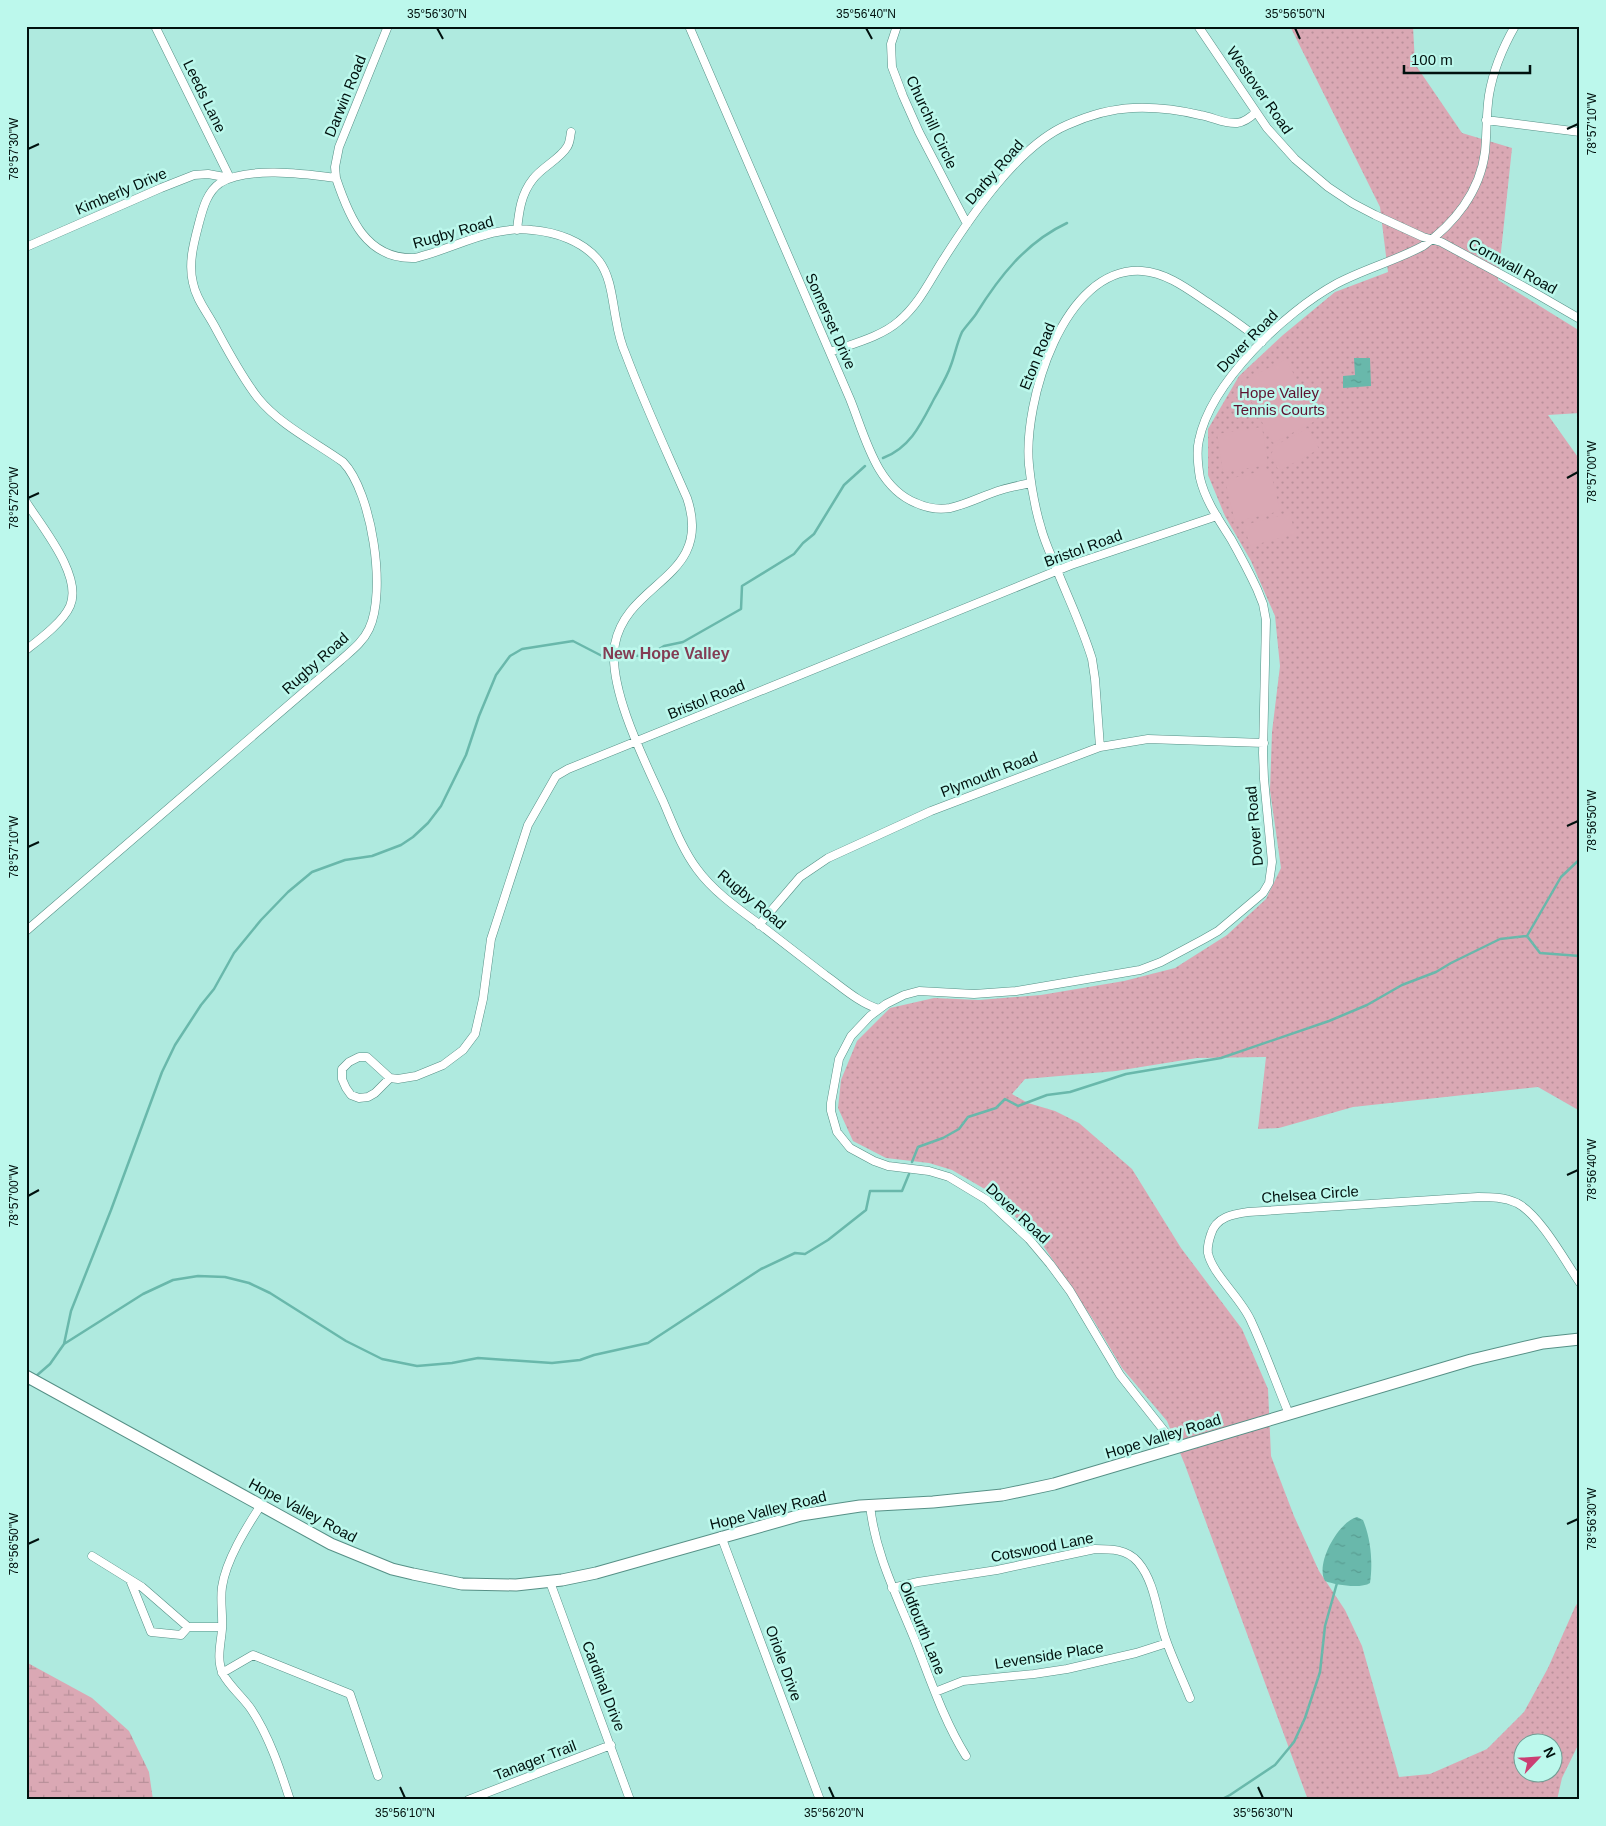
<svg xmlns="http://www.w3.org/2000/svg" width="1606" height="1826" viewBox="0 0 1606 1826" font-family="Helvetica,sans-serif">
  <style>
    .grass { fill: url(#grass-dots); fill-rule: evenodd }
    .wetland { fill: url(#wetland-marsh) }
    .green { fill: #daa8b4 }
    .water { fill: url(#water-ripples) }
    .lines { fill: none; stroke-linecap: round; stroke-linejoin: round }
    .stream { stroke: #69b8ab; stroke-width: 2.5 }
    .street-casing { stroke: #569086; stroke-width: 9 }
    .secondary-casing { stroke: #569086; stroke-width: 13 }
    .street { stroke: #fff; stroke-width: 8 }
    .secondary { stroke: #fff; stroke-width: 11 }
    .ticks { fill: none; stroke: #00110e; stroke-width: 2 }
    .labels { text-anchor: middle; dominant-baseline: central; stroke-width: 5; stroke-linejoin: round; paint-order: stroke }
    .street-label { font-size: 15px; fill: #00110e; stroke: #bcf8ec }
    .park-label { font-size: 15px; fill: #5e1230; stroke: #bcf8ec }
    .neighbourhood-label { font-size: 16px; font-weight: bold; fill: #833c53; stroke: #bcf8ec }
    .neatline { fill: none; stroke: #00110e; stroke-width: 2 }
    .ticks-label { font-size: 12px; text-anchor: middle; fill: #00110e }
  </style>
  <defs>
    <pattern id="grass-dots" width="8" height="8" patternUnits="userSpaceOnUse" patternTransform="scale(1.25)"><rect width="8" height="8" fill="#daa8b4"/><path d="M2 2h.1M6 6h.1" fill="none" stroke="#b9909a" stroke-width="1.8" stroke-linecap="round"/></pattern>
    <pattern id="wetland-marsh" width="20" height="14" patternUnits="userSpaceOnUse" patternTransform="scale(1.25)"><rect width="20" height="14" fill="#daa8b4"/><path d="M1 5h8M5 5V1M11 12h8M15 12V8" fill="none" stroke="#b9909a"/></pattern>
    <pattern id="water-ripples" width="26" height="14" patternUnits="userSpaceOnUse" patternTransform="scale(1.25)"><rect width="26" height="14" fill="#69b8ab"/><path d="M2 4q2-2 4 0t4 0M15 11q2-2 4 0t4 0" fill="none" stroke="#599d92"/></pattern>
  </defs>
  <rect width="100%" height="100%" fill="#afeadf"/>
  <path class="grass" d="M1290 26H1413L1415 64 1462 133 1512 148 1498 280 1580 331V413L1548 415 1580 460V1111L1538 1087 1353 1107 1279 1128 1258 1129 1266 1057 1197 1058 1116 1071 1025 1079 1012 1094 1028 1103 1055 1111 1079 1123 1132 1169 1181 1248 1242 1329 1268 1389 1271 1456 1294 1516 1319 1571 1345 1610 1362 1646 1399 1777 1430 1774 1487 1749 1524 1712 1548 1668 1575 1607 1580 1599V1741L1562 1778 1557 1800H1308L1185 1465 1167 1421 1122 1368 1094 1321 1044 1247 995 1195 952 1170 929 1163 886 1158 853 1141 838 1108 841 1080 857 1041 890 1008 934 998 979 1000 1041 995 1124 981 1175 968 1227 935 1266 899 1281 868 1270 790 1272 732 1280 666 1275 616 1251 561 1225 516 1208 475V429L1239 376 1283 335 1335 292 1388 272 1380 207ZM1524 1744H1554V1774H1524Z"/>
  <path class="wetland" d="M26 1662 92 1698 129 1731 149 1772 153 1800H26Z"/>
  <path class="green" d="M1286 359 1317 420 1273 443 1241 382Z
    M1262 427 1268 465 1223 472 1217 434Z
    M1308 428 1319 449 1279 471 1271 456 1274 446Z
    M1270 469 1280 511 1235 522 1225 480Z
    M1290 513 1295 534 1250 546 1244 525Z"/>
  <path class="water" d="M1354 358H1370L1371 386 1343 388V376L1355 375Z
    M1357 1517 1363 1520C1371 1539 1373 1563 1370 1583 1361 1589 1335 1585 1325 1581 1315 1564 1338 1522 1357 1517Z"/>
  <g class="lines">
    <path class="stream" d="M883 458C910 448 921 424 934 399 940 388 947 377 951 365 955 354 957 343 962 332 966 326 972 320 976 314 999 277 1026 242 1067 223
      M626 655 640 656 651 654 664 646 683 642 741 609 742 586 794 554 803 543 814 534 844 485 865 466
      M1527 936 1561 877 1580 859
      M1527 936 1540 953 1580 956
      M912 1162 918 1147 943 1138 959 1129 968 1117 996 1108 1005 1099 1018 1106 1047 1095 1070 1092 1126 1074 1221 1058 1329 1021 1367 1005 1402 985 1436 972 1451 963 1500 939 1527 936
      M64 1344 143 1294 173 1280 198 1276 225 1277 249 1283 270 1293 346 1341 382 1359 417 1366 452 1363 478 1358 552 1363 580 1360 594 1355 648 1343 761 1269 795 1253 805 1254 828 1240 866 1210 870 1191H902L909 1174
      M35 1377 50 1364 64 1344 71 1311 111 1210 162 1072 175 1045 201 1005 214 989 234 953 261 920 288 892 312 872 345 860 372 856 401 845 413 837 428 823 441 806 466 755 479 716 496 675 510 656 522 649 573 641 604 657
      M26 1388 31 1382
      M1220 1800 1230 1795 1275 1765 1294 1742 1305 1718 1320 1672 1325 1626 1337 1583"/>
    <defs>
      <path id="street" d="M155 26 230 178
        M689 26 850 399C865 436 876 487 916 503 927 508 938 510 950 508 968 504 984 495 1001 490 1011 487 1021 485 1031 483
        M897 26 891 44 892 67 903 96 919 132 967 224
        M1198 26 1267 128 1295 159 1328 187 1352 203 1375 215 1423 237 1441 242 1528 289 1580 319
        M1486 120 1580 132
        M336 178 335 167 339 147 388 26
        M517 230C519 211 521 194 533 179 542 167 560 159 567 147 570 143 570 137 571 132
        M26 247 161 188 194 175 208 174 230 178
        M830 352C852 344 881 337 899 321 919 304 929 282 943 260 971 216 1018 146 1067 125 1087 116 1111 109 1133 108 1155 107 1179 110 1200 115 1213 117 1224 124 1237 123 1245 122 1251 117 1256 112
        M26 502C42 527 83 576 70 606 63 622 40 639 26 650
        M1100 747 1095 679 1092 659C1083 629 1069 600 1057 570 1052 557 1045 543 1041 528 1035 508 1031 486 1029 465 1023 403 1063 266 1142 271 1168 273 1189 290 1210 304 1228 316 1246 328 1262 342
        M759 925 800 877 828 858 931 811 1100 747 1148 739 1264 743
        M26 931 341 660C351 651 363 642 369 629 387 592 372 492 343 462 315 442 280 425 258 398 241 376 228 351 215 327 207 312 196 299 193 283 188 263 194 242 199 223 203 208 207 192 220 183 247 166 305 174 336 178 349 217 366 260 415 258 454 249 491 225 532 230 556 232 583 241 599 261 611 277 612 299 616 319 618 331 621 344 626 355 644 403 666 450 687 498 714 578 627 581 615 644 607 687 645 762 663 801 673 824 682 849 697 869 713 891 737 908 759 924 781 941 803 958 825 975 842 987 859 1003 879 1009
        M390 1078 375 1093 368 1097 359 1098 351 1095 346 1088 342 1079V1069L349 1062 359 1057H367L390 1078 398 1079 416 1076 443 1065 463 1050 475 1034 483 999 491 939 528 825 556 776 568 769 1071 565 1217 516
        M1289 1414C1276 1383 1265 1351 1251 1321 1242 1299 1212 1274 1208 1253 1207 1247 1209 1240 1211 1234 1216 1217 1233 1214 1248 1212L1478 1197C1491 1197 1504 1197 1517 1203 1540 1215 1565 1261 1580 1283
        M1177 1447 1120 1375 1070 1291 1050 1264 1029 1239 987 1200 949 1177 929 1171 888 1166 874 1161 850 1148 837 1132 831 1111V1103L839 1059 851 1036 870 1016 886 1004 904 995 919 991 974 994 1016 991 1140 970 1161 962 1204 939 1218 931 1263 893 1269 883 1272 862 1264 779 1263 753 1266 620 1263 604 1257 589C1249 572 1240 555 1231 539 1219 520 1205 500 1200 478 1198 466 1196 452 1199 440 1211 382 1285 312 1336 284 1364 269 1395 261 1423 246 1454 224 1480 192 1485 152 1487 133 1486 114 1489 95 1493 71 1503 47 1515 26
        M261 1505C246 1528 226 1560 222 1587 220 1601 223 1615 222 1629 221 1643 216 1660 223 1674 230 1687 243 1697 251 1709 269 1736 280 1769 290 1800
        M870 1505C875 1553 896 1594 914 1638 930 1678 943 1719 966 1756
        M721 1536 820 1800
        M92 1556 142 1587 188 1627H222
        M130 1580 151 1632 181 1635 188 1627
        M550 1582 630 1800
        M892 1588 918 1582 997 1570 1095 1549C1111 1549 1127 1549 1138 1562 1155 1582 1157 1613 1165 1637 1172 1658 1182 1678 1190 1698
        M222 1673 253 1655 350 1694 378 1776
        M935 1692 963 1681 1034 1674 1067 1669 1136 1653 1167 1643
        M468 1800 611 1745"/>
      <path id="secondary" d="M26 1376 331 1544 392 1569 413 1574 462 1584 516 1585 562 1580 596 1573 801 1515 860 1506 933 1502 1002 1495 1054 1484 1471 1360 1543 1343 1580 1339"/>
    </defs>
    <use href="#street" class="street-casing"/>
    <use href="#secondary" class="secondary-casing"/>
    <use href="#street" class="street"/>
    <use href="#secondary" class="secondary"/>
  </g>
  <path class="ticks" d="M437 28 443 39M866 28 872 39M1295 28 1300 39M1567 129 1578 124M28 149 39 144M1567 478 1578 472M28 498 39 493M1567 826 1578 821M28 847 39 842M1567 1175 1578 1170M28 1196 39 1190M1567 1524 1578 1519M28 1544 39 1539M400 1787 405 1798M829 1787 834 1798M1258 1787 1263 1798"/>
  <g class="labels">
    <g class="street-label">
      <text transform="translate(1260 90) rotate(55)">Westover Road</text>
      <text transform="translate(205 96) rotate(64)">Leeds Lane</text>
      <text transform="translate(345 96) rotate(-68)">Darwin Road</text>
      <text transform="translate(932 122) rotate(65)">Churchill Circle</text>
      <text transform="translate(994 172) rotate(-49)">Darby Road</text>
      <text transform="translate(121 191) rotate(-23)">Kimberly Drive</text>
      <text transform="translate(453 232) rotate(-16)">Rugby Road</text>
      <text transform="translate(1513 266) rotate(29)">Cornwall Road</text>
      <text transform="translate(831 321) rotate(66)">Somerset Drive</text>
      <text transform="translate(1247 341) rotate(-46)">Dover Road</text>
      <text transform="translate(1037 356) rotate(-68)">Eton Road</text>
      <text transform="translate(1083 548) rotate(-20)">Bristol Road</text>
      <text transform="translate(315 663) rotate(-42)">Rugby Road</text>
      <text transform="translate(706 699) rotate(-22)">Bristol Road</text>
      <text transform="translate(989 774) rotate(-21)">Plymouth Road</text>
      <text transform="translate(1254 826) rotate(-95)">Dover Road</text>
      <text transform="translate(752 899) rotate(40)">Rugby Road</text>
      <text transform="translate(1310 1194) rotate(-4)">Chelsea Circle</text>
      <text transform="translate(1018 1213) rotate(43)">Dover Road</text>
      <text transform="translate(1163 1436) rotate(-17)">Hope Valley Road</text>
      <text transform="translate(303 1510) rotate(28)">Hope Valley Road</text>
      <text transform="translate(768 1510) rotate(-14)">Hope Valley Road</text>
      <text transform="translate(1042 1547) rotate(-11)">Cotswood Lane</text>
      <text transform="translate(923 1628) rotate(68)">Oldfourth Lane</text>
      <text transform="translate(1049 1655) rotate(-9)">Levenside Place</text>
      <text transform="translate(784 1663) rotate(70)">Oriole Drive</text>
      <text transform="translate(604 1686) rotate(69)">Cardinal Drive</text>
      <text transform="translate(535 1760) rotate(-21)">Tanager Trail</text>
    </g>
    <g class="park-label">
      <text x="1279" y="392">Hope Valley<tspan x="1279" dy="17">Tennis Courts</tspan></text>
    </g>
    <g class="neighbourhood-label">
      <text x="666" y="653">New Hope Valley</text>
    </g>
  </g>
  <rect width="1606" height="1826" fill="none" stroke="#bcf8ec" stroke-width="55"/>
  <g transform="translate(1538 1758) rotate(65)"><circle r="24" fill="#bcf8ec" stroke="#719c93"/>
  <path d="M0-4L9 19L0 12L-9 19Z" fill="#cb3f73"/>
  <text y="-8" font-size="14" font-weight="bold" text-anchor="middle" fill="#00110e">N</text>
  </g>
  <path d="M1404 65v8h126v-8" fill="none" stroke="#00110e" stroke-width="2.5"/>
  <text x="1411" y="65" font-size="15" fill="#00110e" stroke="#bcf8ec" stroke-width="4" paint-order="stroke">100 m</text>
  <rect x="28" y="28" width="1550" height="1770" class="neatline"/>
  <g class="ticks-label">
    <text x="437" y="18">35°56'30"N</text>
    <text x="866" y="18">35°56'40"N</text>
    <text x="1295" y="18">35°56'50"N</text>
    <text transform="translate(1592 124) rotate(-90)" y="4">78°57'10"W</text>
    <text transform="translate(14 149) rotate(-90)" y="4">78°57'30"W</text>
    <text transform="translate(1592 472) rotate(-90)" y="4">78°57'00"W</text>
    <text transform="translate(14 498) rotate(-90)" y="4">78°57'20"W</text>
    <text transform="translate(1592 821) rotate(-90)" y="4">78°56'50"W</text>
    <text transform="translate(14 847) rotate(-90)" y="4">78°57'10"W</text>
    <text transform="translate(1592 1170) rotate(-90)" y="4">78°56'40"W</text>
    <text transform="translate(14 1196) rotate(-90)" y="4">78°57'00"W</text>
    <text transform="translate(1592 1519) rotate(-90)" y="4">78°56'30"W</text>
    <text transform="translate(14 1544) rotate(-90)" y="4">78°56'50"W</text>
    <text x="405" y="1817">35°56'10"N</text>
    <text x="834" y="1817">35°56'20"N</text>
    <text x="1263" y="1817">35°56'30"N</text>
  </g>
</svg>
